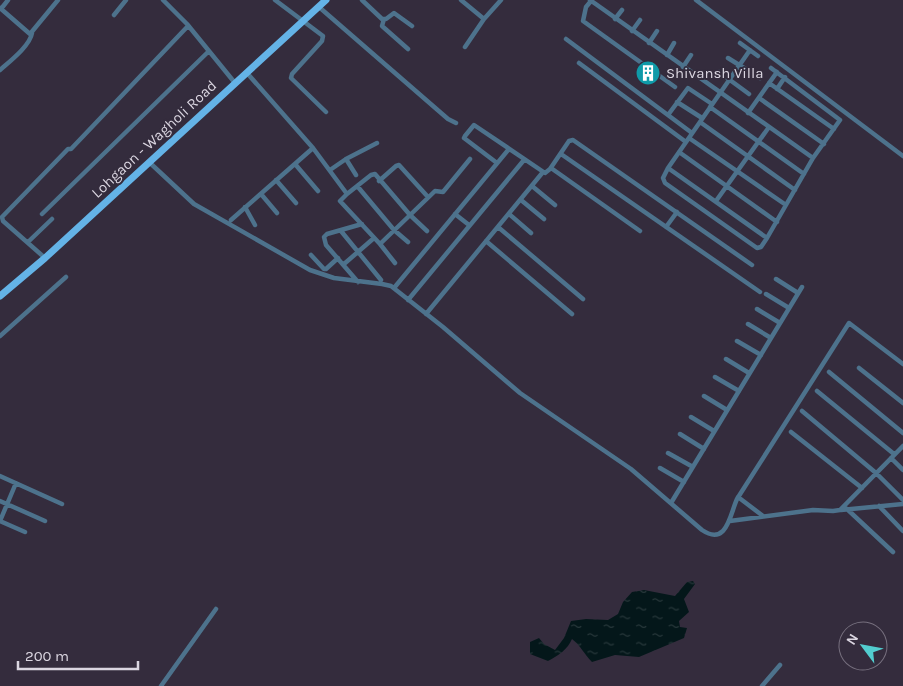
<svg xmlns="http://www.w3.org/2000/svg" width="903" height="686" viewBox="0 0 903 686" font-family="Karla,sans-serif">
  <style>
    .water { fill: url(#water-ripples) }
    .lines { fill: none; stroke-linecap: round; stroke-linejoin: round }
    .minor { stroke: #4d728c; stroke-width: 4.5 }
    .primary { stroke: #64b3e7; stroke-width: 7 }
    .labels { text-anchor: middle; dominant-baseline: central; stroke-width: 4; stroke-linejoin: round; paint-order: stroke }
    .poi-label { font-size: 15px; fill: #dbd6e1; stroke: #342c3d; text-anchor: start }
    .street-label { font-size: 15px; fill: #dbd6e1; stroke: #342c3d }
  </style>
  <defs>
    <pattern id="water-ripples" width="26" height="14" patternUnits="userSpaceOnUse" patternTransform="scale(1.25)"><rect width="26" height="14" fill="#04171a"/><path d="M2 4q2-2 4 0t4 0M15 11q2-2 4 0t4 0" fill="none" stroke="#28383b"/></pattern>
  </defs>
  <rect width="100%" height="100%" fill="#342c3d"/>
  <path class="water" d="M693 581 695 584 684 599 689 612 679 621 680 627 687 628 684 638 639 657 615 655 592 662C584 654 581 646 572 639 568 649 558 656 548 661L530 654V642L539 638 544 644 555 650 564 638 571 621 586 619 608 620 618 614 623 602 632 592 644 590 675 596 687 582Z"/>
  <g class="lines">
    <path class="minor" d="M163 0 187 24 235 83
      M275 0 323 36 322 41 292 74 291 78 326 112
      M362 0 382 19H386L394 13 412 26
      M461 0 484 19 501 0
      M590 0 813 158
      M696 0 903 156
      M591 1 586 7 583 21 675 87
      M319 7 448 119 456 123
      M0 8 30 34 58 0
      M1 9 8 0
      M114 15 126 0
      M384 19 382 26 408 49
      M615 19 622 10
      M632 31 640 20
      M566 39 692 133
      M649 43 657 31
      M740 43 758 56
      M465 47 484 19
      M750 50 668 168 767 238 813 158 840 120 771 68
      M667 55 674 43
      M728 58 760 78
      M579 63 686 142
      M683 67 691 55
      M0 70C9 62 30 46 32 33
      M719 72 749 94
      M247 73 313 148 347 194 340 201 380 244 435 191 443 192 470 159
      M769 83 834 129
      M777 89 785 77
      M759 98 824 144
      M677 102 702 118
      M710 107 804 174
      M748 113 777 72
      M668 115 688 88 712 104
      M700 122 795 190
      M689 138 786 205
      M679 152 777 222
      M561 154 760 292
      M346 159 356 175
      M149 162 194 204 310 270 334 278 382 284 391 286 443 327 520 393 631 469 702 530C727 547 730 514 737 499L849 323 903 364
      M497 163 464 138 465 136 474 125 545 173 550 169 569 141 573 140 752 265
      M295 164 318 191
      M551 168 640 231
      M668 168 663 178 665 183 757 248 761 247 767 238
      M330 170 346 159 377 143
      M276 180 296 203
      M379 181 396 166 399 165 428 197
      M532 186 555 205
      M358 187 394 230 408 242
      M261 194 277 213
      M347 194 371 175 375 174 410 215 427 231
      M521 200 544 219
      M716 201 769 127
      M245 207 255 225
      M42 214 209 51
      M455 214 469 225
      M509 214 531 233
      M231 220 313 148
      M498 227 583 299
      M666 227 677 212
      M341 231 381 280
      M486 241 572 314
      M28 242 52 219
      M380 244 395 263
      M311 255 324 269H326L338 258
      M45 258 3 221 2 217 68 149H71L188 26
      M344 264 374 238
      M776 279 798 293
      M358 282 326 245 324 237 327 234 362 224
      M394 288 509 149
      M766 294 789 308
      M408 300 524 160
      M757 309 780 323
      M426 314 543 172
      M748 324 771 338
      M0 336 66 277
      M737 341 761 355
      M726 359 749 373
      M859 368 903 403
      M829 372 903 433
      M715 377 739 391
      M817 391 894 454
      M704 396 727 410
      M802 411 876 473 903 500
      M691 417 714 431
      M791 432 862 488
      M680 434 704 449
      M668 453 693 467
      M891 458 903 470
      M660 468 684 482
      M0 476 62 504
      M738 497 763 516
      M0 501 45 521
      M671 503 802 287
      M879 506 903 531
      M847 509 893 552
      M841 510 903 504
      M0 521 16 483
      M0 521 25 532
      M730 521 813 510 833 511 840 510 903 446
      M161 686 216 609
      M762 686 780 665"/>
    <path class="primary" d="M0 296 45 258 326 0"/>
  </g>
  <defs>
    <symbol id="building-disc" viewBox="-11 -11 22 22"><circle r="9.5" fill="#0f9aa8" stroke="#342c3d"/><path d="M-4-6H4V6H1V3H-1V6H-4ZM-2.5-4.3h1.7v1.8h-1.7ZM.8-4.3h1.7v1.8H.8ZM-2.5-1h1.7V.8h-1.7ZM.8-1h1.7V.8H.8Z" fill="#fff"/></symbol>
  </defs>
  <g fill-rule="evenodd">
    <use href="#building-disc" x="634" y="59" width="28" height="28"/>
  </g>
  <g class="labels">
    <g class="poi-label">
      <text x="666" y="73">Shivansh Villa</text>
    </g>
    <g class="street-label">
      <text transform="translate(154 139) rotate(-43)">Lohgaon - Wagholi Road</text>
    </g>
  </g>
  <g transform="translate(863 646) rotate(302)"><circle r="24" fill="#342c3d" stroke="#77707f"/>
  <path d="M0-4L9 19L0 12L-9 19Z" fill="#52cdcf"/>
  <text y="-8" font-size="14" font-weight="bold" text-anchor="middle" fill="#dbd6e1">N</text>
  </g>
  <path d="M18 661v8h120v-8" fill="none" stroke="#dbd6e1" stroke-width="2.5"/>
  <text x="25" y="661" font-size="15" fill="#dbd6e1" stroke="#342c3d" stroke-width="4" paint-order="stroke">200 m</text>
</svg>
